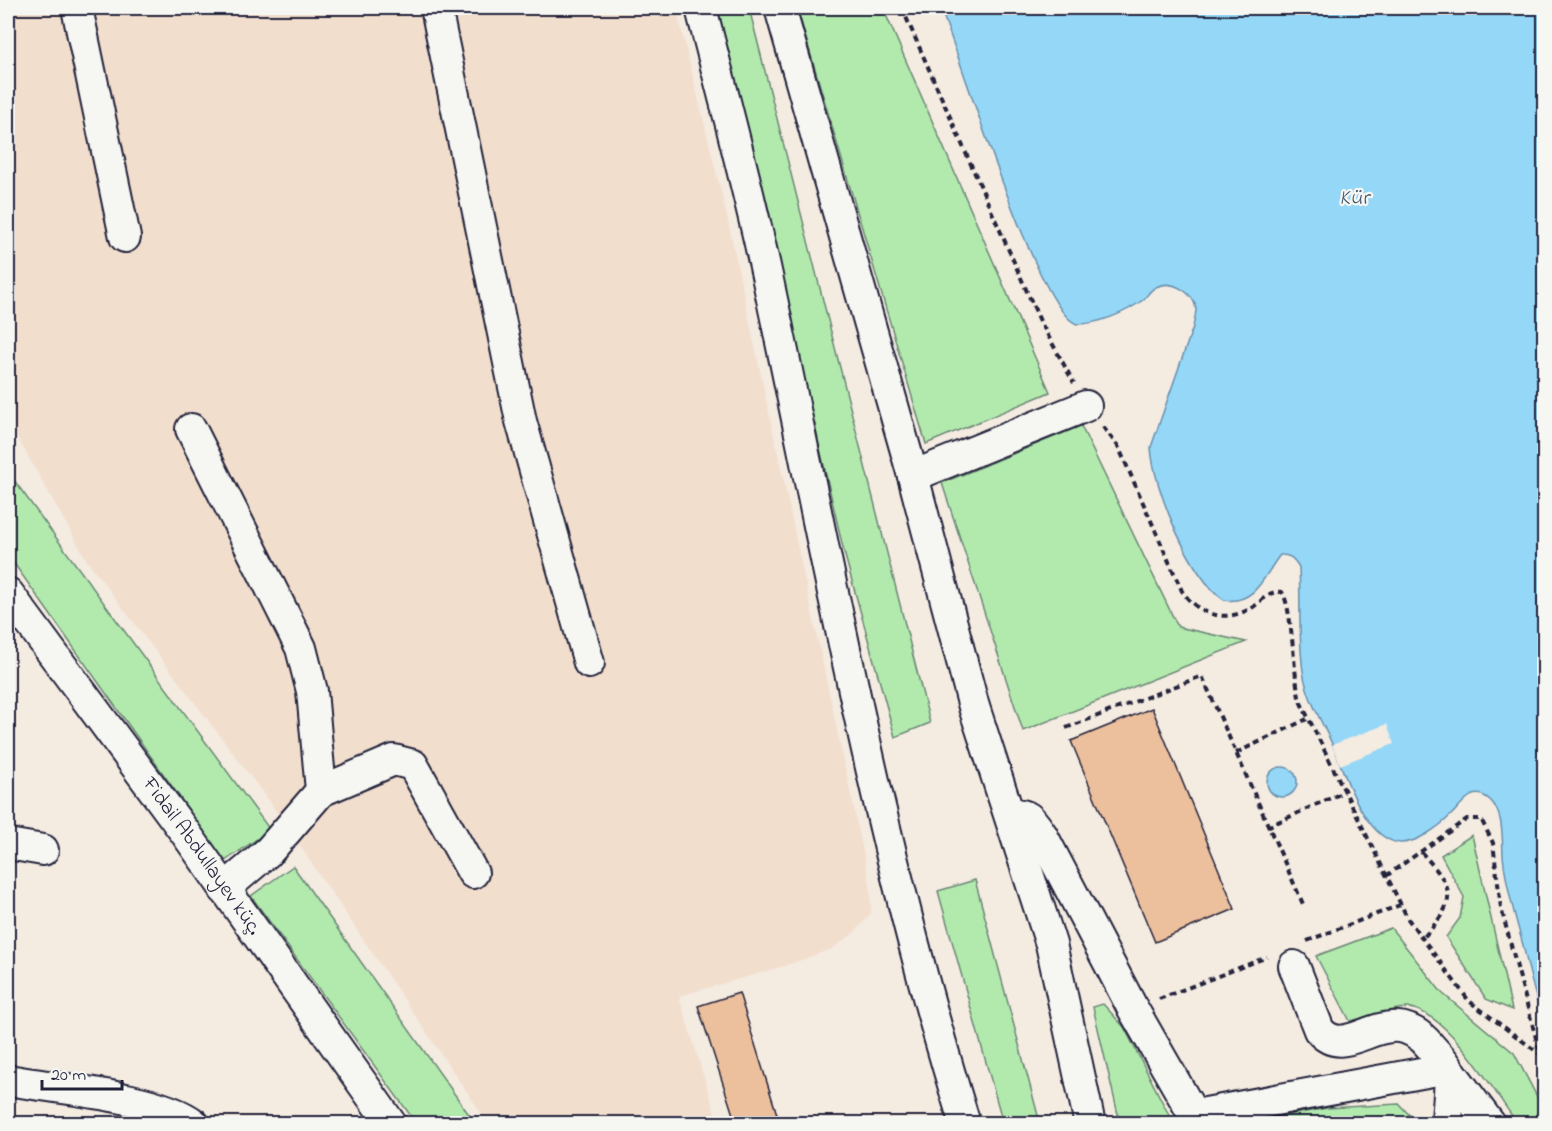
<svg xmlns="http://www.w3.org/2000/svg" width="1552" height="1131" viewBox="0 0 1552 1131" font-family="'Indie Flower',sans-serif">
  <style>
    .built { fill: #f2decd }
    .green { fill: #b2eaae; stroke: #6a8674; stroke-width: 1.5 }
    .water { fill: #95d7f7; stroke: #678fac; stroke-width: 1.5 }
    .pier { fill: #f4ebe1 }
    .building { fill: #edc09d; stroke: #22223b; stroke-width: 1.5 }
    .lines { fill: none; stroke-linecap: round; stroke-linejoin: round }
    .minor-casing { stroke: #22223b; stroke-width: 34 }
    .path { stroke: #22223b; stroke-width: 4; stroke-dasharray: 6 4.5; stroke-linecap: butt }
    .minor { stroke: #f6f6f2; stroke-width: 30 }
    .labels { text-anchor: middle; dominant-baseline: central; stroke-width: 4.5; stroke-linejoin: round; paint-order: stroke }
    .street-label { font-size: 21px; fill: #22223b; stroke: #f6f6f2 }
    .water-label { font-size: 22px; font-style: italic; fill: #445873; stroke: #f6f6f2 }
  </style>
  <rect width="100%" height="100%" fill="#f4ebe1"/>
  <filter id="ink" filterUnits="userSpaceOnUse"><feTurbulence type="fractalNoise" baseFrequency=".0167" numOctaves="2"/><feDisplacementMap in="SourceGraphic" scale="12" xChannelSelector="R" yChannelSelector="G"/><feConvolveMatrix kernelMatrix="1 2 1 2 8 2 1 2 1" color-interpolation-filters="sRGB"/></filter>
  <g filter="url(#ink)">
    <path class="built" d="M8 8H676L726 212 870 884 871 913 855 932 832 949 784 966 679 996 718 1123H488L270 802 88 562 8 421Z"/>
    <path class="green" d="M718 8H749L930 723 895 737 844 552Z
      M797 8H883L1050 392 926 444Z
      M1081 426 1178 627 1246 642 1023 731 942 483Z
      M8 472 270 830 225 861 8 555Z
      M1472 835 1512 1010 1486 999 1446 937 1460 918 1464 897 1441 855Z
      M293 866 475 1123H416L251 896Z
      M975 880 1040 1123H1003L938 891Z
      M1391 928 1442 993 1514 1053 1544 1110V1123H1517C1495 1093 1448 1012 1409 1008 1395 1007 1366 1018 1350 1021L1316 956Z
      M1103 1004 1124 1027 1173 1123H1120L1093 1007Z
      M1399 1104 1417 1123H1247L1327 1108Z"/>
    <path class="water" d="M940 8H1544V1023C1535 998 1529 971 1523 945 1515 916 1506 886 1503 856 1502 839 1504 813 1490 800 1472 784 1462 805 1451 815 1440 826 1416 844 1400 843 1364 839 1345 774 1333 746 1322 721 1307 699 1303 671 1298 636 1301 601 1299 567 1294 559 1290 554 1280 555 1264 575 1256 605 1224 600 1190 577 1153 487 1151 447L1193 327C1194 322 1196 314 1196 309 1194 292 1171 279 1156 287 1150 290 1147 296 1143 300 1125 313 1099 324 1077 324 1037 312 961 56 940 8Z
      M1267 782a15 15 0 1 1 30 0a15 15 0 1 1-30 0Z"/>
    <path class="pier" d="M1387 724 1394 744 1340 765 1332 745Z"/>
    <path class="building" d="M1152 708 1235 909 1155 942 1071 741Z
      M739 993 780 1124H736L698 1006Z"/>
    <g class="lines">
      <defs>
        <g id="minor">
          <path d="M77 8 125 237"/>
          <path d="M436 8 521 421 589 663"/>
          <path d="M701 8C723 95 747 183 766 271 827 556 878 844 965 1124"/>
          <path d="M780 8 913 476 974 707 1051 944 1090 1124"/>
          <path d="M191 429 301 648 312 691 321 791 269 851 224 889"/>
          <path d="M913 476 1086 406"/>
          <path id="s1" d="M8 593 187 835 391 1124"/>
          <path d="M321 791 394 760 413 765 473 873"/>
          <path d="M1010 815C1028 812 1032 820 1042 835L1133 1009 1199 1124"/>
          <path d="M8 844 43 850"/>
          <path d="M1294 966 1319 1030C1349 1066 1387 995 1430 1046 1435 1052 1445 1061 1448 1068 1452 1079 1447 1110 1447 1124"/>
          <path d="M8 1080C53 1088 161 1097 194 1124"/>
          <path d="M1195 1115 1448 1068 1490 1124"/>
        </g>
      </defs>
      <use href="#minor" class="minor-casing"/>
      <path class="path" d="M902 8 1040 321 1074 383
        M1103 427 1118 446 1182 591C1198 615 1226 624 1253 607 1262 601 1269 590 1282 592 1293 609 1293 675 1300 701L1408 919 1469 1001 1540 1054 1544 1064
        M1066 728 1202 676 1303 904
        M1236 753 1307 719
        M1267 827 1344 792
        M1421 852C1456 890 1458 900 1422 939
        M1386 876 1467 819H1481L1493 843 1501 908 1540 1053
        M1307 941 1400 905
        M1159 999 1267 957"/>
      <use href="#minor" class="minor"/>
    </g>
  </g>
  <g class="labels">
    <g class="street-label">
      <text stroke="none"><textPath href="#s1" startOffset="327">Fidail Abdullayev küç.</textPath></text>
    </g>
    <g class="water-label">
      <text x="1354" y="199">Kür</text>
    </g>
  </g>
  <rect width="1552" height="1131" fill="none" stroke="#f6f6f2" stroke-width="30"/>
  <rect x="15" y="15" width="1522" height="1101" fill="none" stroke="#22223b" stroke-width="2" filter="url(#ink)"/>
  <path d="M42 1080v9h80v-9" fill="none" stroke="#22223b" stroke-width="3"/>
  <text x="51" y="1080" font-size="18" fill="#22223b" stroke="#f6f6f2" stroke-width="4.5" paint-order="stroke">20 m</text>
</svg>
